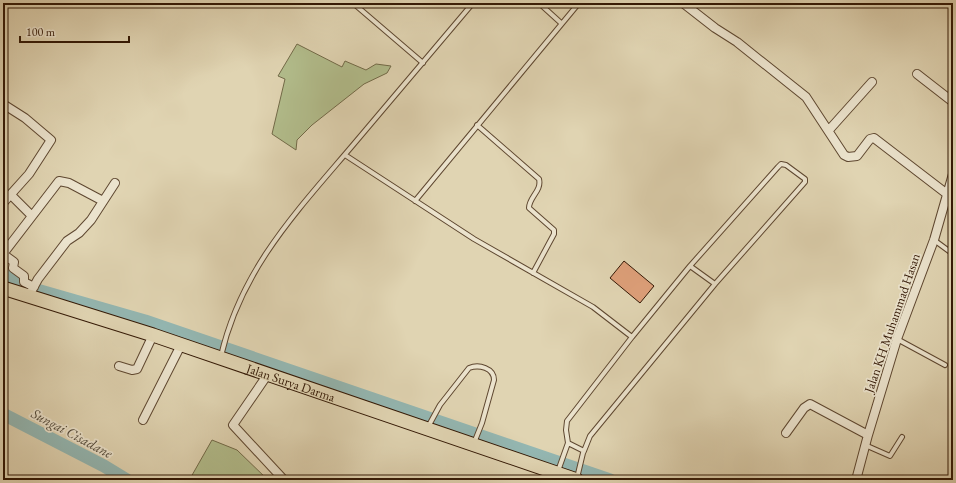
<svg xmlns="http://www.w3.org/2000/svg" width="956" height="483" viewBox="0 0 956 483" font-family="'EB Garamond',serif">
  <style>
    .green { fill: #b2bd8c; stroke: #726a48 }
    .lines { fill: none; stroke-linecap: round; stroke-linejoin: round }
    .river { stroke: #94b7b2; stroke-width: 13 }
    .building { fill: #dd9f79; stroke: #331805 }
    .lane-casing { stroke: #5e4730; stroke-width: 6 }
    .street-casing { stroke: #5e4730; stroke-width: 10 }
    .primary-casing { stroke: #331805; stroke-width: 15 }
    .lane { stroke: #ebe3cd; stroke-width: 4 }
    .street { stroke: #ebe3cd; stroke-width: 8 }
    .primary { stroke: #e0d4b2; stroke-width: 13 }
    .labels { text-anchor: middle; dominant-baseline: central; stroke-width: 3.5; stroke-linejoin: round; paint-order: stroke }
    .street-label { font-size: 13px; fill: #331805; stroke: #ebe3cd }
    .water-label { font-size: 14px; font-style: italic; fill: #504839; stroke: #ebe3cd }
  </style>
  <rect width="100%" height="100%" fill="#e0d4b2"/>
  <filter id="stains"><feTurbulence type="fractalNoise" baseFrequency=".005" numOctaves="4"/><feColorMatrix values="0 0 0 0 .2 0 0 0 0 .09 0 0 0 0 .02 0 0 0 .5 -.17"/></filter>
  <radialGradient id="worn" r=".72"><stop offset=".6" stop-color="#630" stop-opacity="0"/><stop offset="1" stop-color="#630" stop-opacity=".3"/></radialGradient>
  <path class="green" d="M297 44 342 67 345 61 366 70 376 64 391 66 387 73 364 84 312 125 297 140 296 150 272 134 285 79 278 76Z
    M212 440 237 450 268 480 273 476 277 480H194L191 477Z"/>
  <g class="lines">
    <path class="river" d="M3 274 37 290 145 321 610 480
      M3 414 104 466 127 480"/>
  </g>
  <path class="building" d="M624 261 654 286 640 303 610 278Z"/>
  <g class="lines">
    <defs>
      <path id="lane" d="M353 3 423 63
        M539 3 561 23
        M477 125 539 179C542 191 529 197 529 208L554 230V234L533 273
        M345 155 474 239 593 307 632 337
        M415 201 579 3
        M934 240 953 254
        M690 266 715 284
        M897 339 945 365
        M221 356C241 269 297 211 353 145 393 98 433 51 473 3
        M428 427 440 405 469 368C479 364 494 368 494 380L482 423 474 443
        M865 445 890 456 902 437
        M558 471 568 443
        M577 478 583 453 584 451 590 436 715 284 805 182V179L786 165 781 164 778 167 690 266 632 337 567 421 566 430 568 443 584 451"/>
      <path id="street" d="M683 3 715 28 737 42 806 97 844 155 848 157 857 156 870 139 874 138 947 194
        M917 74 953 102
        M3 104 25 118 51 140 29 174 3 203
        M829 130 872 82
        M11 195 32 216
        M34 287 24 282V276L13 268 14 262 3 254 59 181 69 183 103 201
        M32 290 38 279 67 241 79 233 91 220 115 183
        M119 366 132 370 137 369 153 335
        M268 374 233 425 284 480
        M143 420 181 345
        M786 433 804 408 810 404 868 435
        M856 480 868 435 897 339 934 240 953 174"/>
      <g id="primary">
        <path id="s1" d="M3 288 153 335 577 480"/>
      </g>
    </defs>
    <use href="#lane" class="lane-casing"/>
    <use href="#street" class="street-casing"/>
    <use href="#primary" class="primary-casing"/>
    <use href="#lane" class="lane"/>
    <use href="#street" class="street"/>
    <use href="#primary" class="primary"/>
  </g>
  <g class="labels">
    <g class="street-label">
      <text transform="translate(892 323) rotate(-71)">Jalan KH Muhammad Hasan</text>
      <text stroke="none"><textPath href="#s1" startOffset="303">Jalan Surya Darma</textPath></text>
    </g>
    <g class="water-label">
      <text transform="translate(72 433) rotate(28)">Sungai Cisadane</text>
    </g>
  </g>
  <rect width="956" height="483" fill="none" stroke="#e0d4b2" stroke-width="16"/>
  <rect x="4" y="4" width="948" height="475" fill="none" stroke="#331805" stroke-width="2"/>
  <rect x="8" y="8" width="940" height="467" fill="none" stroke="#331805"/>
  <path d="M20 36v6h109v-6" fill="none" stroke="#331805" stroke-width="2"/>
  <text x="26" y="36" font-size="12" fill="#331805" stroke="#ebe3cd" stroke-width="3" paint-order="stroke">100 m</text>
  <rect width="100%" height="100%" filter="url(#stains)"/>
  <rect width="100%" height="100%" fill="url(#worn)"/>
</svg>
